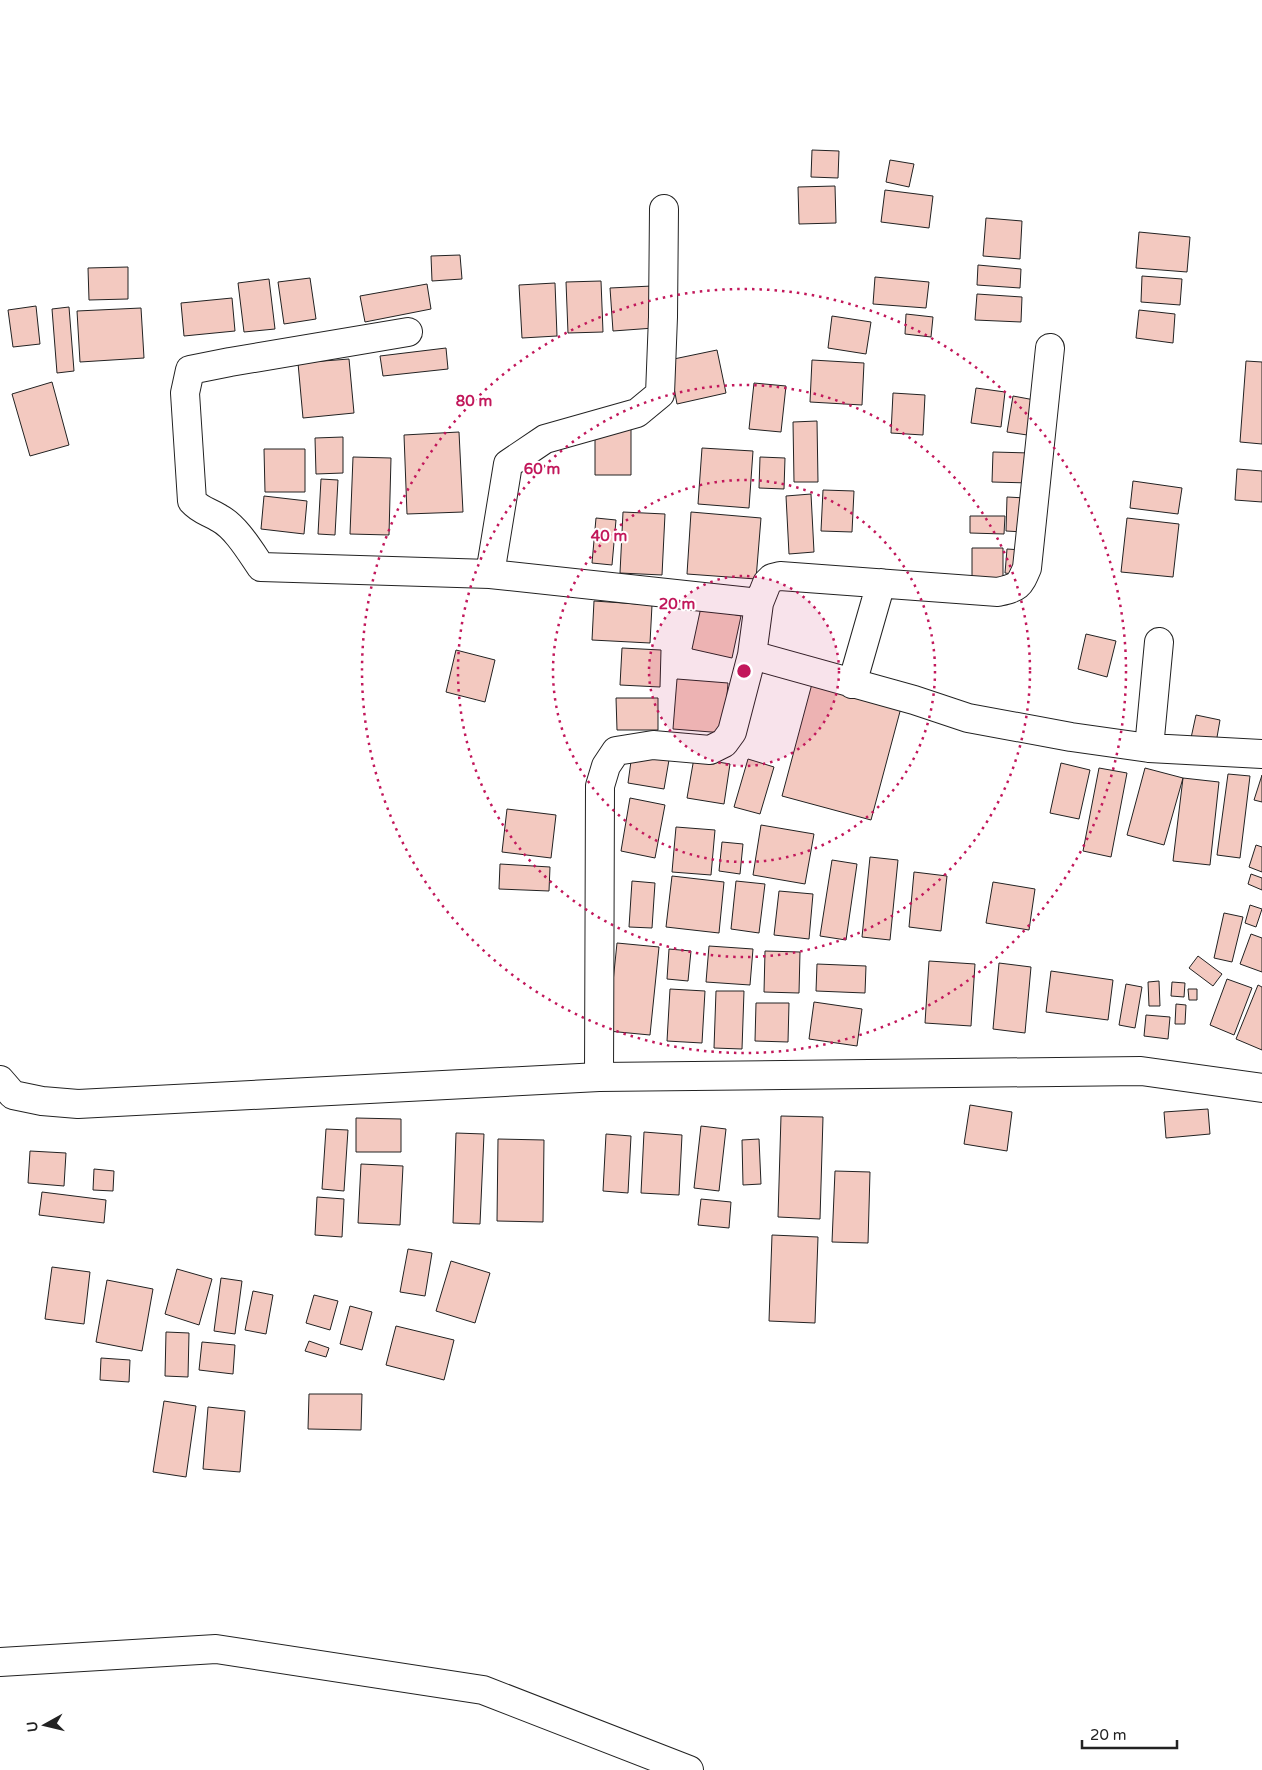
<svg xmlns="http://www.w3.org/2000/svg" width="1262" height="1770" viewBox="0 0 1262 1770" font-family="'Varela Round',sans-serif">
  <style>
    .building { fill: #f3c9c0; stroke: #222 }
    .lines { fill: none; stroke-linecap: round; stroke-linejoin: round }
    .minor-casing { stroke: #222; stroke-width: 30 }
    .minor { stroke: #fff; stroke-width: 28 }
    .ring { fill: none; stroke: #c2185b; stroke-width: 2.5; stroke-dasharray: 2.5 5 }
    .centre { fill: #c2185b; stroke: #fff; stroke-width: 2.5 }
    .ring-label { font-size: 15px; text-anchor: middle; font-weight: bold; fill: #c2185b; stroke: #fff; stroke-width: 4; stroke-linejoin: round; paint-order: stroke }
  </style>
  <rect width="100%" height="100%" fill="#fff"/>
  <path class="building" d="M812 150 839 151 838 178 811 177Z
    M890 160 914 164 909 187 886 182Z
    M835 186 836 223 799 224 798 187Z
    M885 190 933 196 929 228 881 222Z
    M986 218 1022 221 1020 259 983 256Z
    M1139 232 1190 237 1187 272 1136 268Z
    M460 255 462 279 432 281 431 256Z
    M978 265 1021 269 1020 288 977 285Z
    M128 267V299L89 300 88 268Z
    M1142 276 1182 279 1180 305 1141 302Z
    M875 277 929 282 926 308 873 304Z
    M310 278 316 319 284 324 278 282Z
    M269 279 275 329 244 332 238 283Z
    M601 281 603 332 568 333 566 282Z
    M555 283 557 336 522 338 519 285Z
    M427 284 431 309 365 322 360 296Z
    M652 286 654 328 613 331 610 288Z
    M977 294 1022 297 1021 322 975 320Z
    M232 298 235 331 184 336 181 303Z
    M36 306 40 344 13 347 8 310Z
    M69 307 74 371 57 373 52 309Z
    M141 308 144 358 80 362 77 311Z
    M1139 310 1175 314 1173 343 1136 338Z
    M906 314 933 317 931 337 905 334Z
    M832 316 871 322 866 354 828 348Z
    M446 348 448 369 383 376 380 356Z
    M717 350 726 393 677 404 669 360Z
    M349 359 354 413 303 418 298 363Z
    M812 360 864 363 862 405 810 402Z
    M1246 361 1262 362V444L1240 442Z
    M52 382 69 445 30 456 12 394Z
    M754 383 786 386 781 432 749 429Z
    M976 388 1005 392 1001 427 971 423Z
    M893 393 925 395 923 435 891 433Z
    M1013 396 1040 401 1034 436 1007 432Z
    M817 421 818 482H794L793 422Z
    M631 426V475H595V427Z
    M459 432 463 512 407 514 404 435Z
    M343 437V473L316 474 315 438Z
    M702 448 753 451 749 508 698 504Z
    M264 449H305V492H265Z
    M993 452 1030 453V483L992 482Z
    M353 457 391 458 389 535 350 534Z
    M760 457 785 458 784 489 759 488Z
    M1237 469 1262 471V502L1235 500Z
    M321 479 338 480 335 535 318 534Z
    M1133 481 1182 488 1178 514 1130 508Z
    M823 490 854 491 852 532 821 531Z
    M811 494 814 552 789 554 786 496Z
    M264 496 307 501 304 534 261 529Z
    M1007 497 1026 498 1024 532 1006 531Z
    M623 512 665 514 662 575 620 573Z
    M691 512 761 518 756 579 687 574Z
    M970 516H1005L1004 534 970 533Z
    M596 518 616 520 612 565 592 563Z
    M1127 518 1179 524 1173 577 1121 572Z
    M972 548H1003V578L972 577Z
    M1007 549 1022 550 1020 575 1005 573Z
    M594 601 652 605 650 643 592 640Z
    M701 607 741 616 732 658 692 649Z
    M1086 634 1116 641 1107 677 1078 669Z
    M622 648 661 650 660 687 620 685Z
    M456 650 495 660 485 702 446 692Z
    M677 679 728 683 724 733 673 729Z
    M813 680 902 704 871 820 782 796Z
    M616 698H658V730H617Z
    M1196 715 1220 720 1216 743 1191 738Z
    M632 754 669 760 664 789 628 783Z
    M694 758 730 764 724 804 687 798Z
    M748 759 774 767 760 814 734 807Z
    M1061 763 1090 770 1079 819 1050 813Z
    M1099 768 1127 773 1111 857 1083 851Z
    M1145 768 1183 778 1164 845 1127 835Z
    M1228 774 1250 776 1240 858 1217 855Z
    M1262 775V802L1254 800Z
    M1183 778 1219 782 1210 865 1173 861Z
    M630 798 665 805 655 858 621 851Z
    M507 809 556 815 551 858 502 852Z
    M761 825 814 834 805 884 753 875Z
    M676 827 715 830 711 875 672 872Z
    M722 842 743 844 740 874 719 871Z
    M1256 845 1262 847V872L1249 867Z
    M870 857 898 860 890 940 862 937Z
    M832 860 857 864 846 940 820 936Z
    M500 864 550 867 549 891 499 889Z
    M914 872 947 876 941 931 909 927Z
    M1251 874 1262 878V890L1248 884Z
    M672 876 724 882 719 933 666 927Z
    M632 881 655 883 652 928 629 927Z
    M736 881 765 884 759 933 731 929Z
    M993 882 1035 889 1029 930 986 923Z
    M779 891 813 894 809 939 774 935Z
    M1250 905 1262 909 1256 927 1245 923Z
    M1224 913 1243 917 1232 962 1214 958Z
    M1251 934 1262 938V972L1240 964Z
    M617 943 659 947 650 1035 608 1031Z
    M709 946 753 949 750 985 706 982Z
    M669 949 691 951 688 981 667 979Z
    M765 951 800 952 799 993 764 992Z
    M1198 956 1222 974 1213 986 1189 968Z
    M929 961 975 964 971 1026 925 1023Z
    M999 963 1031 967 1025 1033 993 1029Z
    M817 964 866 966 865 993 816 991Z
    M1051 971 1113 980 1108 1020 1046 1012Z
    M1227 979 1252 988 1234 1035 1210 1025Z
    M1159 981 1160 1006H1149L1148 982Z
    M1172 982 1185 983 1184 997 1171 996Z
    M1126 984 1142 987 1135 1028 1119 1025Z
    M1258 985 1262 987V1050L1236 1039Z
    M670 989 705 991 702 1043 667 1041Z
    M1188 989H1197V1000H1189Z
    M716 991H744L742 1049 714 1048Z
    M814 1002 862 1009 857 1046 809 1039Z
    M756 1003H789L788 1042 755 1041Z
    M1176 1004 1186 1005 1185 1024H1175Z
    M1146 1015 1170 1017 1168 1039 1144 1036Z
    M970 1105 1012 1112 1007 1151 964 1144Z
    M1208 1109 1210 1134 1166 1138 1164 1112Z
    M781 1116 823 1117 820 1219 778 1217Z
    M356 1118 401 1119V1152H356Z
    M701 1126 726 1129 719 1191 694 1188Z
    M326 1129 348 1130 344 1191 322 1189Z
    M644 1132 682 1135 679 1195 641 1193Z
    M456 1133 484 1134 480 1224 453 1223Z
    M606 1134 631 1136 628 1193 603 1191Z
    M498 1139 544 1140 543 1222 497 1221Z
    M759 1139 761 1184 743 1185 742 1140Z
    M30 1151 66 1153 64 1186 28 1183Z
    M361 1164 403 1166 400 1225 358 1223Z
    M94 1169 114 1171 113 1191 93 1190Z
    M835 1171 870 1172 868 1243 832 1242Z
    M42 1192 106 1200 104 1223 39 1215Z
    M317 1197 344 1199 342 1237 315 1235Z
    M701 1199 731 1202 729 1228 698 1225Z
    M772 1235 818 1237 815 1323 769 1321Z
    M408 1249 432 1253 425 1296 400 1292Z
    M451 1261 490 1273 475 1323 436 1311Z
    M52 1267 90 1272 84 1324 45 1319Z
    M177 1269 212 1279 199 1325 165 1314Z
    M221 1278 242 1281 235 1334 214 1331Z
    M107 1280 153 1289 142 1351 96 1342Z
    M253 1291 273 1295 266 1334 245 1330Z
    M314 1295 338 1301 330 1330 306 1323Z
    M350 1306 372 1312 362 1350 340 1344Z
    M396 1326 454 1340 444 1380 386 1365Z
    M166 1332 189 1333 188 1377 165 1376Z
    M309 1341 329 1348 326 1357 305 1351Z
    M202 1342 235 1345 233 1374 199 1370Z
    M101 1358 130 1360 129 1382 100 1380Z
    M309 1394H362L361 1430 308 1429Z
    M164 1401 196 1406 186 1477 153 1472Z
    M208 1407 245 1411 240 1472 203 1469Z"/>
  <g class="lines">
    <defs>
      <path id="minor" d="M408 332 230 362 190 370 185 393 192 501C201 511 208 511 219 518 236 527 250 551 261 567L490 574 759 603
        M490 574 508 464 545 439 637 413 660 394 663 317 664 209
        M752 655 914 700 968 718 1071 737 1149 748 1262 754
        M852 684 881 583
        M1149 748 1159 642
        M599 1077 600 786 606 766 616 751 653 745 710 750 724 743 732 732 752 655 759 603 767 583 772 578 780 576 998 592C1018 587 1019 587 1027 568L1050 348
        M0 1080 13 1095 42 1101 78 1104 599 1077 1141 1071 1262 1088
        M0 1662 216 1649 483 1690 689 1770"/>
    </defs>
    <use href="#minor" class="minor-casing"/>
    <use href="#minor" class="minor"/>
  </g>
  <circle cx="744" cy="671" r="95" fill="#c2185b" fill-opacity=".12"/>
  <g class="ring">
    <circle cx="744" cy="671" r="95"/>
    <circle cx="744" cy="671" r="191"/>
    <circle cx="744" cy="671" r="286"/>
    <circle cx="744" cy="671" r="382"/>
  </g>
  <circle cx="744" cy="671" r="8" class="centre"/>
  <g class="ring-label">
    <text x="474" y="406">80 m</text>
    <text x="542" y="474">60 m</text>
    <text x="609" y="541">40 m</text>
    <text x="677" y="609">20 m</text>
  </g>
  <g transform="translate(45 1725) rotate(262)" stroke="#ffffff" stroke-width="4" paint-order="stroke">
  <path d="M0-4L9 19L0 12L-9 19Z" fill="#222222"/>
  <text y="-8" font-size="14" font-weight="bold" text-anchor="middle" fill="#222222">U</text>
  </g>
  <path d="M1082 1740v8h95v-8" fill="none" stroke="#222222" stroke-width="2.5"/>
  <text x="1090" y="1740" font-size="15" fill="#222222" stroke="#ffffff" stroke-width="4" paint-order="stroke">20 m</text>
</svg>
